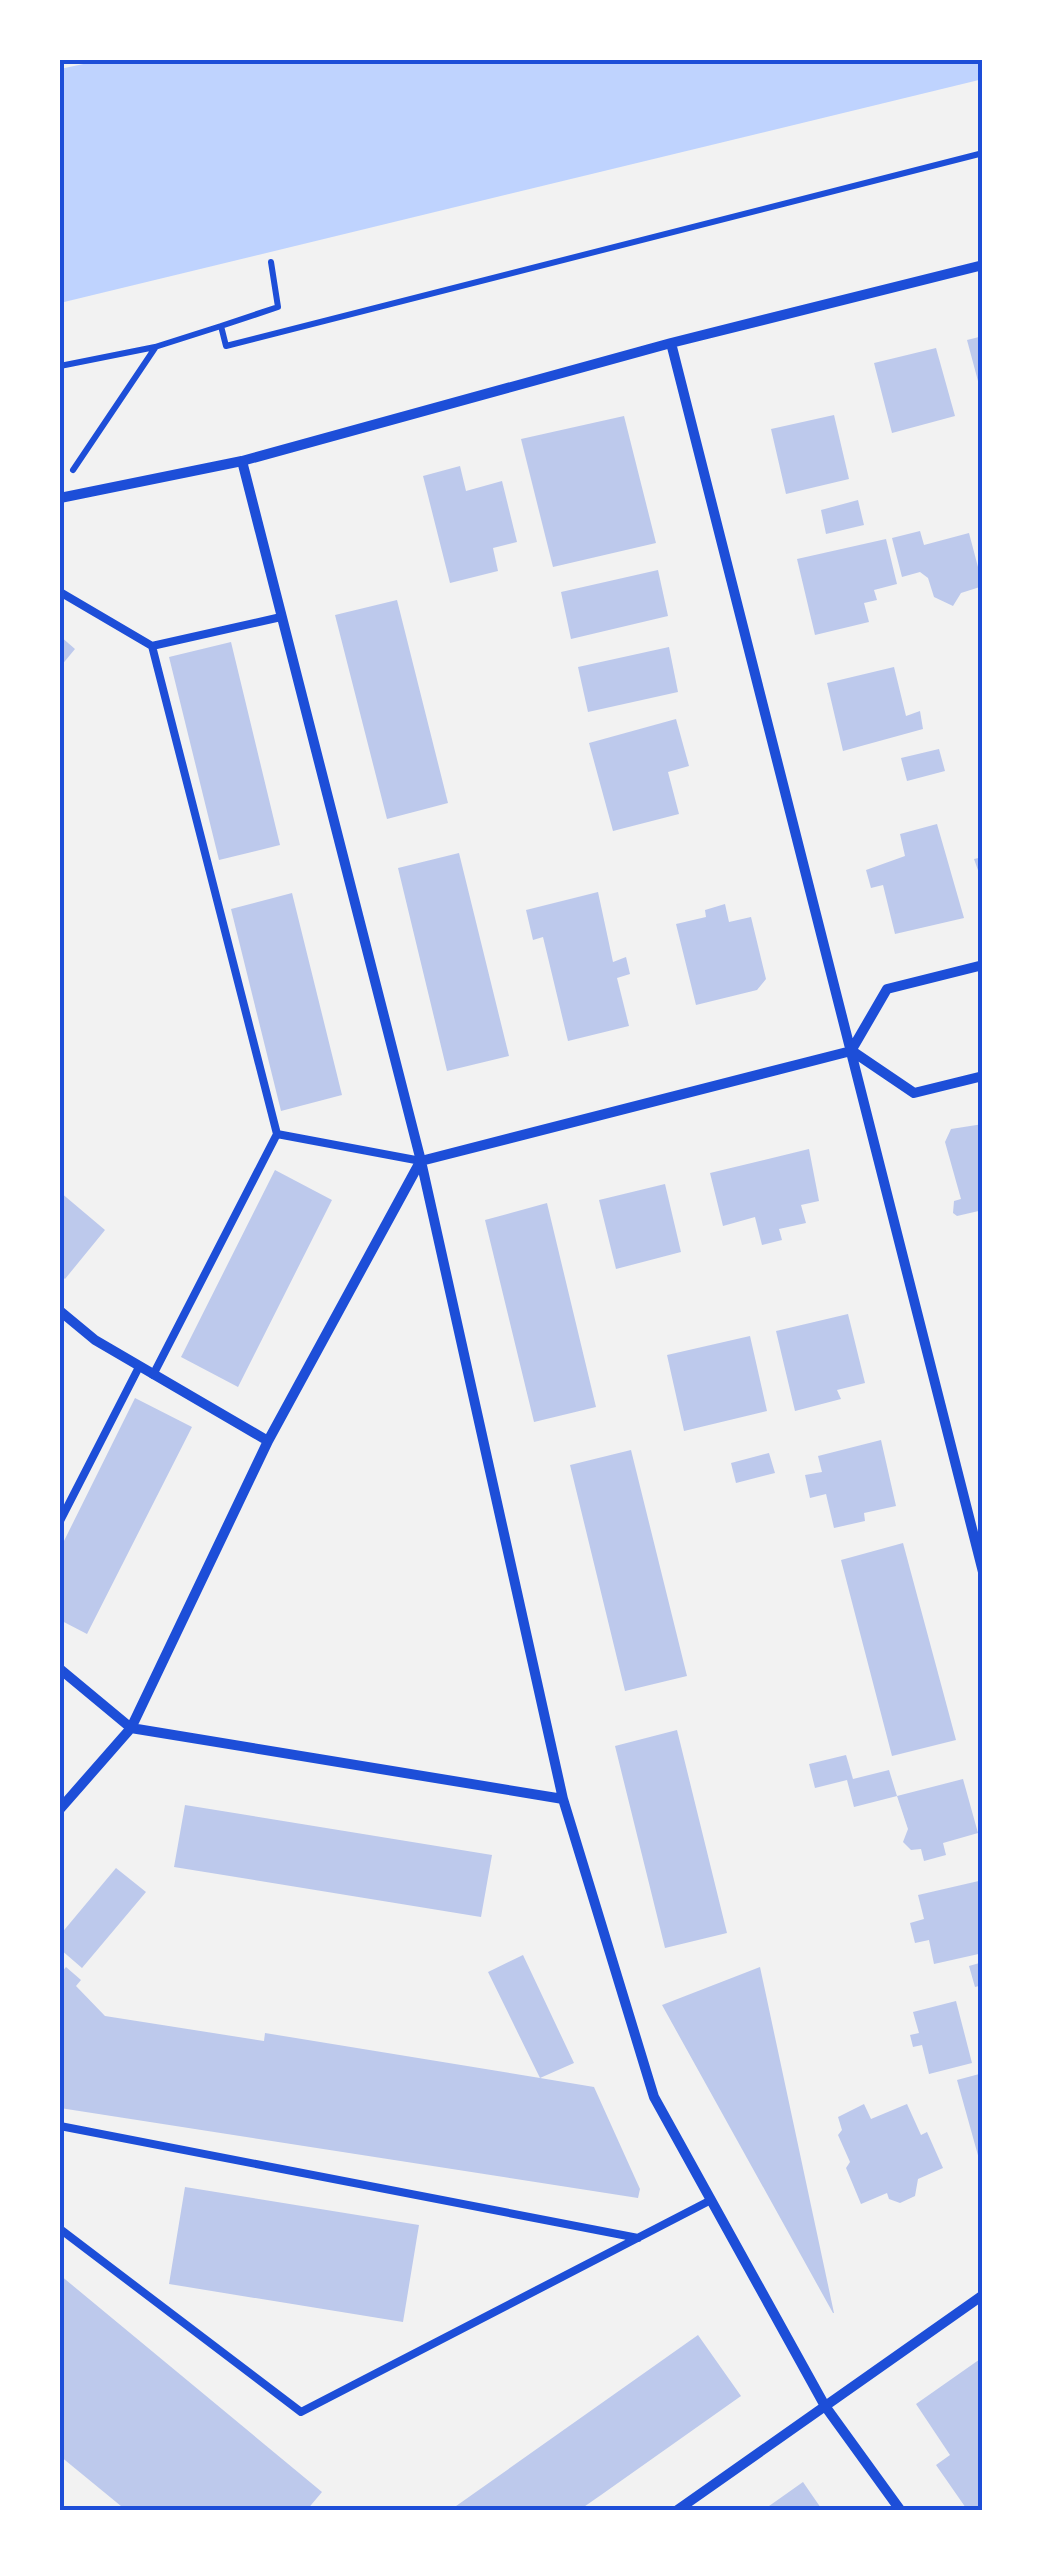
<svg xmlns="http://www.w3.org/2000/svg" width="1043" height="2571" viewBox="0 0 1043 2571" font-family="Barlow,sans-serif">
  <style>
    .water { fill: #bfd3fe }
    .building { fill: #bdc9ec }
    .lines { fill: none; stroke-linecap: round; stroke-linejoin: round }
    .path { stroke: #1d4ed8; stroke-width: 6 }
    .service { stroke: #1d4ed8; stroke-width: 8 }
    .minor { stroke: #1d4ed8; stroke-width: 10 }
    .neatline { fill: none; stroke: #1d4ed8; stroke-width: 4 }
  </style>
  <rect width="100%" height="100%" fill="#f2f2f2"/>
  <path class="water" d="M102 60H983V79L60 303V69Z"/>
  <path class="building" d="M983 336V396H982L967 340Z
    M936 348 955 416 892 433 874 363Z
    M834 415 849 479 786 494 771 429Z
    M624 416 656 543 553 567 521 439Z
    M460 466 466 491 502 481 517 542 493 548 498 571 450 583 423 476Z
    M858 500 864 525 826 534 821 510Z
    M920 531 924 545 969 533 983 586 961 593 953 606 934 597 928 578 920 572 902 577 892 538Z
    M886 539 897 584 874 590 877 600 864 603 869 622 815 635 797 559Z
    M658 570 668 616 571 639 561 592Z
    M397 600 448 803 387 819 335 615Z
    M60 636 75 649 60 667Z
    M231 642 280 845 219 860 169 657Z
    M669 647 678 692 588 712 578 667Z
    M894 667 906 716 920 711 923 729 843 751 827 683Z
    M676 719 689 766 668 772 679 814 613 831 589 743Z
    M939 749 945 771 907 781 901 758Z
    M937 824 964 918 895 934 883 885 871 888 866 870 905 856 900 834Z
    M459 853 509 1056 447 1071 398 868Z
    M983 857V875L980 876 974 859Z
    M598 892 613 962 626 957 630 974 617 978 629 1026 568 1041 543 937 533 940 526 910Z
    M292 893 342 1095 281 1111 231 909Z
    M725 904 729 922 751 917 766 979 757 990 696 1005 676 924 706 917 705 910Z
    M983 1124V1210L957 1216 953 1213 954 1201 961 1199 945 1142 951 1129Z
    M809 1149 819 1201 801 1205 806 1223 779 1229 782 1240 762 1245 755 1217 723 1226 710 1173Z
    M275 1170 332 1200 238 1387 181 1357Z
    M665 1184 681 1252 616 1269 599 1200Z
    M60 1192 105 1230 65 1279 60 1275Z
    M547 1203 596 1407 534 1422 485 1220Z
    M848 1314 865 1383 837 1390 841 1399 795 1411 776 1331Z
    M750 1336 767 1411 684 1431 667 1355Z
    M135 1398 192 1427 87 1634 60 1620V1549Z
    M881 1440 896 1506 864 1513 865 1521 834 1528 826 1494 810 1498 805 1475 822 1472 818 1456Z
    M631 1450 687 1676 625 1691 570 1465Z
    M769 1453 775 1473 736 1483 731 1463Z
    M903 1543 956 1740 892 1756 841 1560Z
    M677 1730 727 1933 665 1948 615 1746Z
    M846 1755 853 1779 889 1770 897 1796 854 1807 847 1780 815 1788 809 1764Z
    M963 1779 978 1833 943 1843 946 1855 924 1861 921 1849 911 1850 903 1842 908 1829 897 1796Z
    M185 1805 492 1855 481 1917 174 1867Z
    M116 1868 146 1892 82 1968 60 1949V1935Z
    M983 1880V1953L934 1964 929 1940 915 1943 910 1923 924 1919 918 1895Z
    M523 1955 574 2063 540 2078 594 2087 640 2189 638 2198 60 2108V1974L66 1967 81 1980 76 1986 105 2016 264 2041 265 2033 540 2078 488 1972Z
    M983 1962V1985L975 1987 969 1966Z
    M760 1967 834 2313H833L662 2005Z
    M956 2001 972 2063 929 2074 922 2045 913 2047 910 2035 919 2033 913 2012Z
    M983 2073V2158L979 2159 957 2080Z
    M864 2104 871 2119 907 2104 921 2135 927 2132 943 2168 918 2179 915 2196 900 2203 889 2199 887 2193 861 2204 846 2168 850 2162 838 2135 842 2130 838 2117Z
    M185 2187 419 2225 403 2322 169 2284Z
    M60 2275 322 2492 306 2511H127L60 2456Z
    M698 2335 741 2396 601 2495 578 2511H449Z
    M983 2357V2511H968L936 2465 950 2455 916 2404Z
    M803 2482 823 2511H762Z"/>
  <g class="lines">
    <path class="path" d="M221 326 278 307 271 262
      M60 366 155 347 221 326 226 346 983 153
      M73 470 155 348"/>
    <path class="service" d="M60 592 152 646 277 1134
      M152 646 281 617
      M153 1375 277 1134 421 1161
      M60 1521 139 1367
      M60 2126 638 2238
      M60 2229 301 2412 711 2200"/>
    <path class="minor" d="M671 343 983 1572
      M242 461 421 1161 563 1799 654 2097 825 2406 901 2511
      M60 498 242 461 671 343 983 265
      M852 1051 914 1093 983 1076
      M421 1161 851 1051 887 989 983 965
      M60 1311 95 1340 268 1441
      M60 1669 131 1728 563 1799
      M60 1809 131 1728 268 1441 420 1162
      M676 2511 983 2295"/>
  </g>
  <rect width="1043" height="2571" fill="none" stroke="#ffffff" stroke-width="125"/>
  <rect x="62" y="62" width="918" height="2446" class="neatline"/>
</svg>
